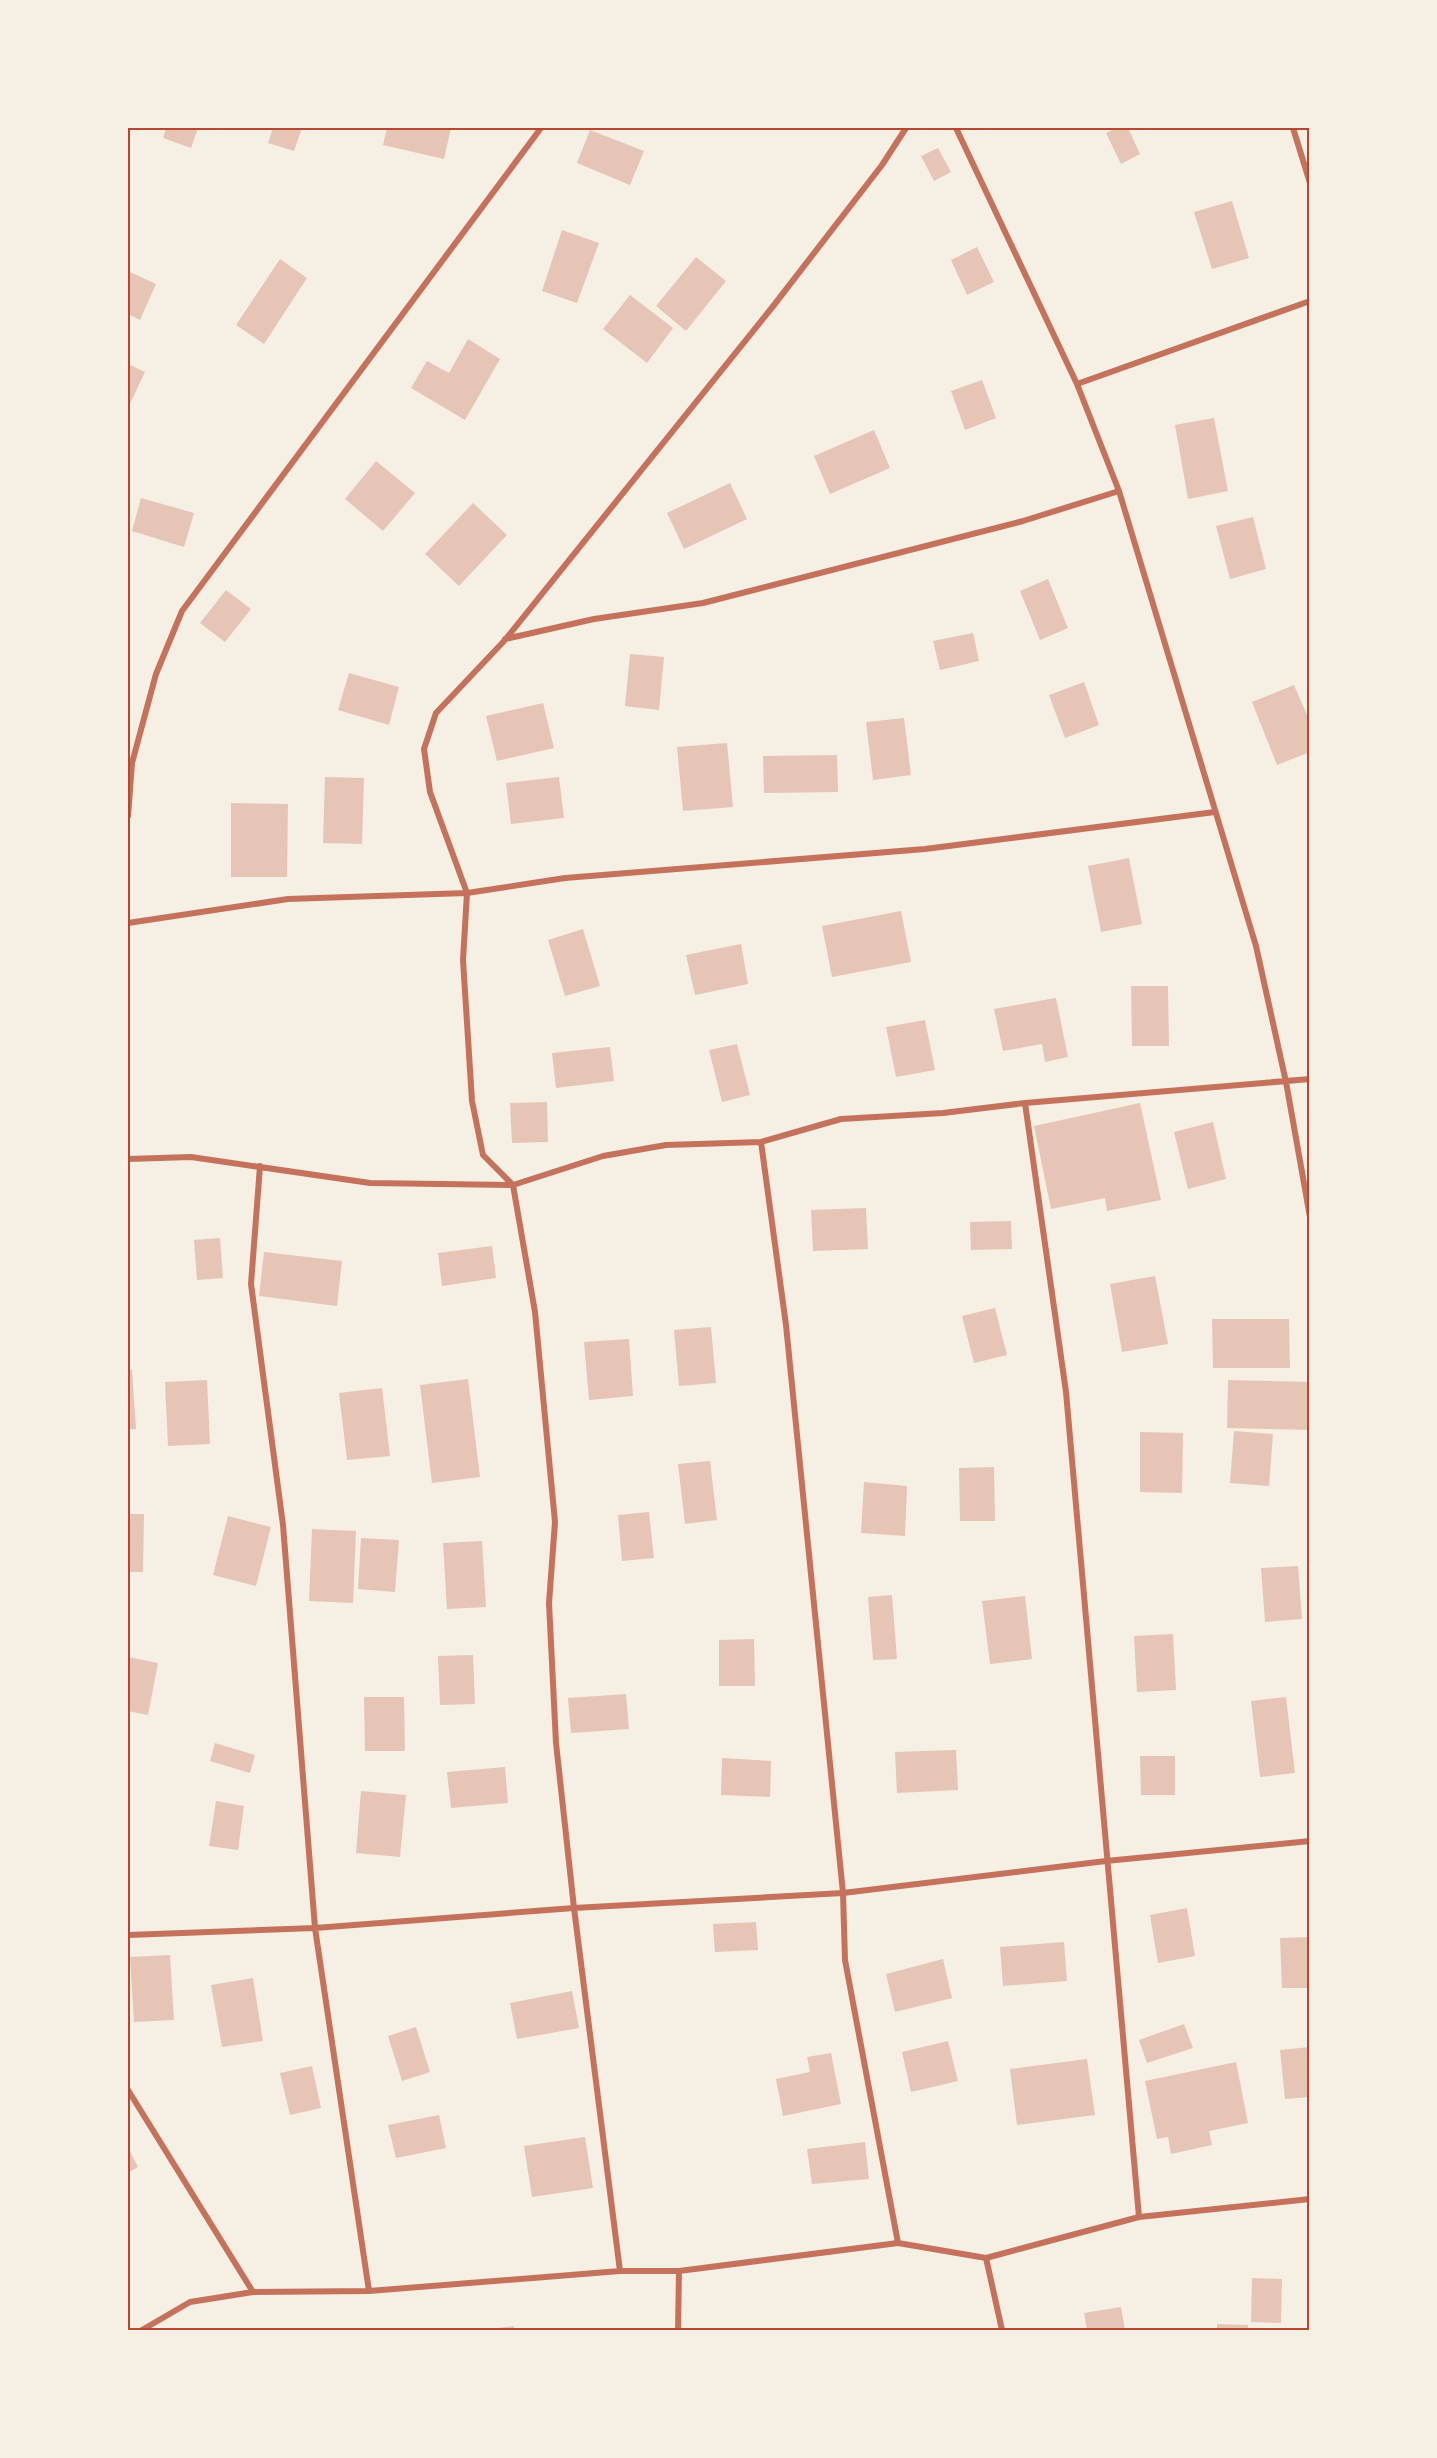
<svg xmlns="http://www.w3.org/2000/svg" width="1437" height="2458" viewBox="0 0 1437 2458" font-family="Inter,sans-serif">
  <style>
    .building { fill: #e6c5b7 }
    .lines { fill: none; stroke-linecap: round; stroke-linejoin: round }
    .minor { stroke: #c5725c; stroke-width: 6 }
    .neatline { fill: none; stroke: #b5482f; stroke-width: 2 }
  </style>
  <rect width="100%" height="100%" fill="#f6efe4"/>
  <path class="building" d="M166 128H198L191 148 163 138Z
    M273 128H302L294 151 268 143Z
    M387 128H451L444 159 383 145Z
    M1116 128H1128L1140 154 1121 164 1106 133Z
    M590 130 644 151 630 185 577 163Z
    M938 148 951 172 934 181 921 156Z
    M1232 201 1249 258 1212 269 1194 212Z
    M562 230 599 243 577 303 542 291Z
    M977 247 994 282 967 295 951 260Z
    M696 257 726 281 686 331 656 306Z
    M280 259 307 278 264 344 236 325Z
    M128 271 156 284 140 320 128 314Z
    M630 295 673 328 647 363 603 329Z
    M468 339 500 359 465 420 411 388 427 361 449 373Z
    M128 364 145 372 128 408Z
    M982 380 996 418 965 430 951 391Z
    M1214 418 1228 491 1188 499 1175 425Z
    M874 430 890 468 830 494 814 456Z
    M376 461 415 493 383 531 345 499Z
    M730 483 747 519 684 549 667 513Z
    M141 498 194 513 184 547 132 531Z
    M473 503 507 535 459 586 425 554Z
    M1253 517 1266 569 1230 579 1216 526Z
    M1048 579 1068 628 1040 640 1020 591Z
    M226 590 251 609 225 642 200 623Z
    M973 633 979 661 940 670 933 641Z
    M630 654 664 657 659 710 625 706Z
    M349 673 399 687 389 725 338 710Z
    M1084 682 1099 725 1065 738 1049 695Z
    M1294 685 1310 722V752L1277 765 1252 702Z
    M543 703 554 748 497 761 486 716Z
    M904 718 911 775 873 780 866 722Z
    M727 743 733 807 683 811 677 747Z
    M837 755 838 792 764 793 763 756Z
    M325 777 364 778 362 844 323 843Z
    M559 777 564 818 511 824 506 783Z
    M231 803 288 804 287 877H231Z
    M1129 858 1142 924 1101 932 1088 866Z
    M901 911 911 962 832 977 822 926Z
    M583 929 600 986 565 996 548 940Z
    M741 944 748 984 695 995 686 955Z
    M1131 986H1168L1169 1046H1132Z
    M1056 998 1068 1057 1045 1062 1042 1044 1003 1051 994 1009Z
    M925 1020 935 1070 896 1077 886 1027Z
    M737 1044 750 1095 722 1102 709 1050Z
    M610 1047 614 1081 556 1088 552 1053Z
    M547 1102 548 1142 512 1143 510 1103Z
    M1140 1103 1161 1200 1107 1211 1105 1198 1051 1209 1034 1126Z
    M1213 1122 1226 1179 1188 1189 1174 1132Z
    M866 1208 868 1249 813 1251 811 1210Z
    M1011 1221 1012 1249 971 1250 970 1222Z
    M220 1238 223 1278 197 1280 194 1240Z
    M492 1246 496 1278 442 1286 438 1253Z
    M264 1252 342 1261 337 1306 259 1296Z
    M1155 1276 1168 1344 1122 1352 1110 1284Z
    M995 1308 1007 1355 974 1363 962 1316Z
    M1212 1319H1289L1290 1368H1213Z
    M711 1327 716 1383 679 1386 674 1330Z
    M629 1339 633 1396 589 1400 584 1342Z
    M128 1370H132L136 1429H128Z
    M468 1379 480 1477 432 1483 420 1385Z
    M207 1380 210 1444 168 1446 165 1382Z
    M1228 1380 1310 1382V1430L1227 1428Z
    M382 1388 390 1456 347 1460 339 1393Z
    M1234 1431 1273 1434 1269 1486 1230 1483Z
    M1140 1432 1183 1433 1182 1493 1140 1492Z
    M710 1461 717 1520 685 1524 678 1464Z
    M994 1467 995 1521H960L959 1468Z
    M864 1482 907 1486 905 1536 861 1533Z
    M649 1512 654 1558 622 1561 618 1515Z
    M128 1514H144L143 1572H128Z
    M228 1516 271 1527 256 1586 213 1575Z
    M312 1529 356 1531 353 1603 309 1601Z
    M361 1538 399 1540 395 1592 358 1589Z
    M482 1541 486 1607 447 1609 443 1543Z
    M1298 1566 1302 1619 1265 1622 1261 1568Z
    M892 1595 897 1659 873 1660 868 1597Z
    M1025 1596 1032 1659 990 1664 982 1601Z
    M1173 1634 1176 1690 1137 1692 1134 1636Z
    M754 1639 755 1686H719V1640Z
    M473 1655 475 1704 440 1705 438 1656Z
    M128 1657 158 1663 148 1715 128 1711Z
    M626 1694 629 1729 571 1733 568 1698Z
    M364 1697H404L405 1751H365Z
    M1286 1697 1295 1773 1260 1777 1251 1701Z
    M215 1743 255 1755 250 1773 210 1761Z
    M956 1750 958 1790 897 1793 895 1752Z
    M1140 1756H1175V1795H1141Z
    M722 1758 771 1761 770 1797 721 1795Z
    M505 1767 508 1803 451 1808 447 1772Z
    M361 1791 406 1795 400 1857 356 1853Z
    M216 1801 244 1806 238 1850 209 1846Z
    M1187 1908 1195 1956 1158 1963 1150 1915Z
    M756 1922 758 1950 715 1952 713 1924Z
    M1310 1937V1988H1282L1280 1938Z
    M1064 1942 1067 1981 1003 1986 1000 1947Z
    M170 1955 174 2020 134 2022 130 1957Z
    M943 1959 952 1998 895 2012 886 1974Z
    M253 1978 263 2041 222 2047 211 1985Z
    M572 1991 579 2028 517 2039 510 2003Z
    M1184 2024 1193 2048 1147 2063 1139 2040Z
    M416 2027 430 2072 402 2081 388 2036Z
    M948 2041 958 2081 911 2092 902 2052Z
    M1310 2047V2097L1285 2099 1280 2050Z
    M831 2053 841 2104 783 2116 776 2079 810 2072 807 2057Z
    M1087 2059 1095 2115 1017 2125 1010 2069Z
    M1236 2062 1248 2123 1209 2131 1212 2145 1171 2154 1168 2137 1157 2139 1145 2081Z
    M312 2066 321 2108 290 2115 280 2073Z
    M439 2115 446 2148 396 2158 388 2125Z
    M585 2137 593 2188 532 2197 524 2146Z
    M865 2142 869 2179 812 2184 807 2149Z
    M128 2148 138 2167 128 2173Z
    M1252 2278 1282 2279 1281 2323 1251 2322Z
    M1121 2307 1125 2330H1087L1084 2313Z
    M1217 2324 1248 2325V2330H1217Z
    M514 2326V2330H489V2329Z"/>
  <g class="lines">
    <path class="minor" d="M956 128 1077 384 1119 491 1256 946 1286 1082 1310 1217
      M1293 128 1310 183
      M1077 384 1310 301
      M505 639 594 619 703 603 1023 521 1119 491
      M128 816 132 763 156 674 182 611 541 128
      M128 923 288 899 467 893 565 878 925 849 1215 812
      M1025 1103 1066 1392 1139 2217
      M761 1142 786 1325 843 1893 845 1960 898 2243
      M128 1159 191 1157 370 1183 513 1185 603 1156 666 1145 761 1142 841 1119 943 1113 1025 1103 1310 1079
      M260 1166 251 1284 283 1525 315 1928 369 2291
      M128 1935 315 1928 574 1908 843 1893 1106 1861 1310 1841
      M128 2090 253 2292
      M986 2258 1002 2330
      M620 2271 574 1908 556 1743 549 1603 555 1522 535 1312 513 1185 483 1155 472 1101 463 960 467 893 430 792 424 749 436 713 505 640 774 305 882 165 906 128
      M142 2330 190 2302 253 2292 369 2291 620 2271H679L898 2243 986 2258 1139 2217 1310 2199
      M678 2330 679 2271"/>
  </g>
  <rect width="1437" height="2458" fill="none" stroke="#f6efe4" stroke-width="258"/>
  <rect x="129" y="129" width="1179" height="2200" class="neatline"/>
</svg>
